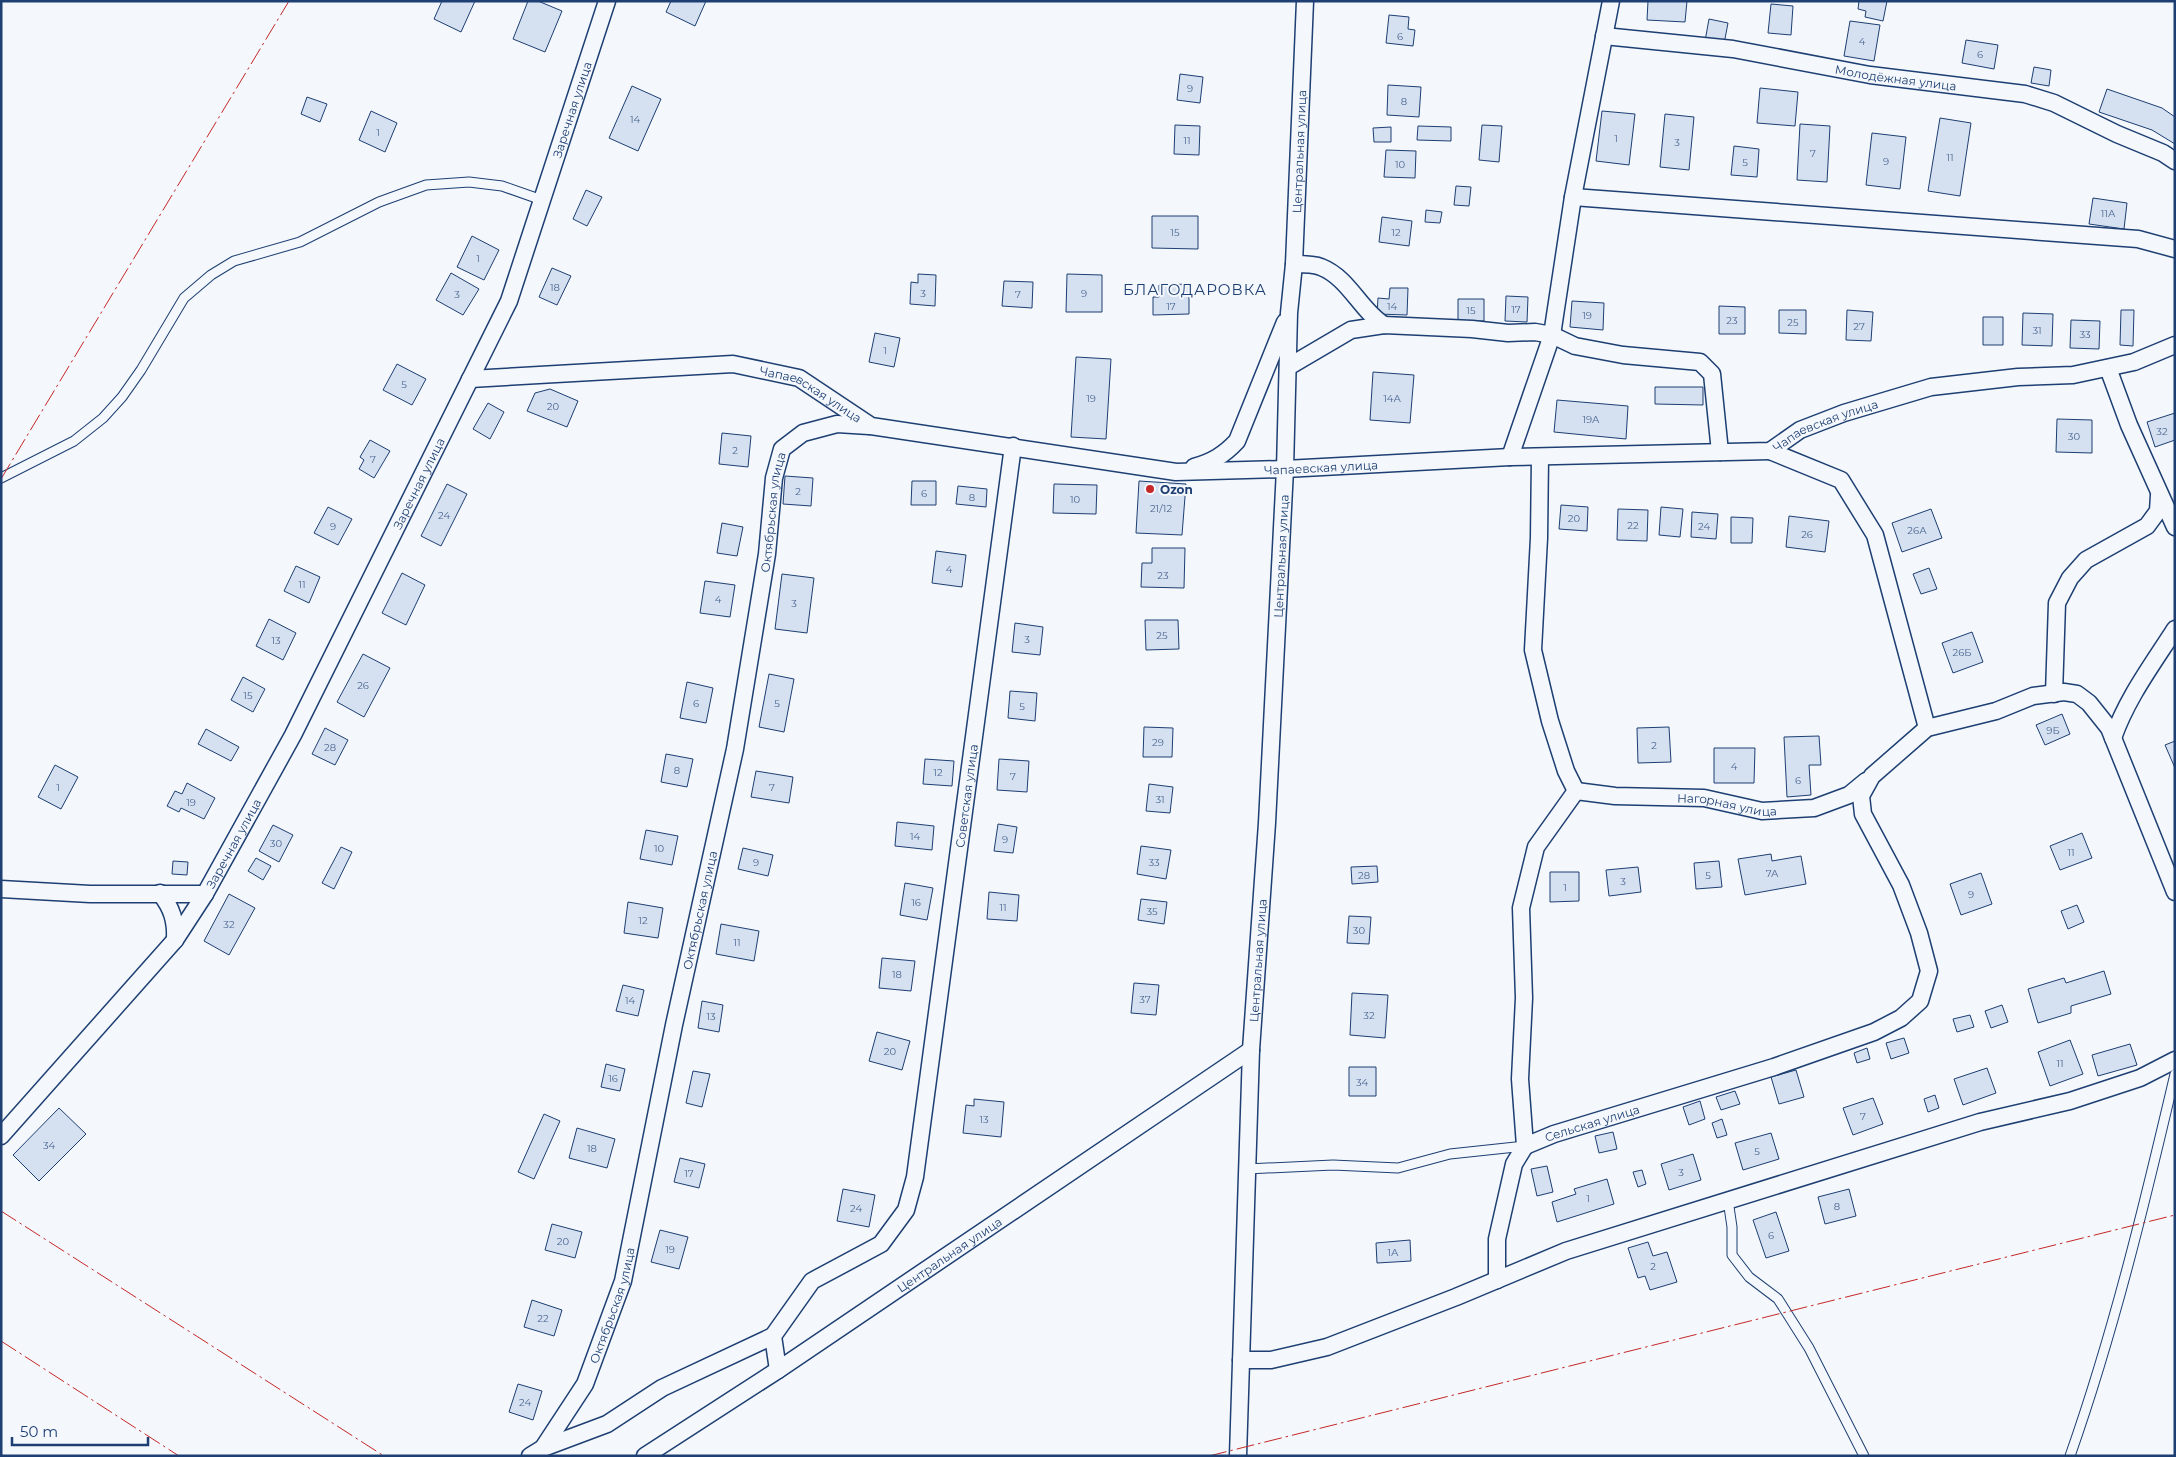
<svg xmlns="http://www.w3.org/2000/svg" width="2176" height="1457" viewBox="0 0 2176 1457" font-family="Montserrat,sans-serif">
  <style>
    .building { fill: #d5e0f0; stroke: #1d3f73 }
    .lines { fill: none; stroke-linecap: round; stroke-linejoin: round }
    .lane-casing { stroke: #1d3f73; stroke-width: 11 }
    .street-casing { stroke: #1d3f73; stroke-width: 19 }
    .lane { stroke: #f4f7fb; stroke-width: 9 }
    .street { stroke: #f4f7fb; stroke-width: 16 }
    .power { stroke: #c62828; stroke-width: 1; stroke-dasharray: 18 4 2.5 4; stroke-linecap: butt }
    .poi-dot { fill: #c62828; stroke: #f4f7fb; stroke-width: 2 }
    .labels { text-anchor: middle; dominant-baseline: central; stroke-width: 4; stroke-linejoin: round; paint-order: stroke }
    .number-label { font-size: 10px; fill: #4b6792 }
    .street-label { font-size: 12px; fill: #1d3f73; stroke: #f4f7fb }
    .poi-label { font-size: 12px; font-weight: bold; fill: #1d3f73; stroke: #f4f7fb; text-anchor: start }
    .quarter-label { font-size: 15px; letter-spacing: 1px; fill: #1d3f73; stroke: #f4f7fb }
  </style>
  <rect width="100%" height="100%" fill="#f4f7fb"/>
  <path class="building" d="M442 1H475L461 32 434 19Z
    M528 1H538L562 11 545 52 513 39Z
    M671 1H706L695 26 666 12Z
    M1648 1H1687L1685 22 1647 20Z
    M1859 1H1887L1883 21 1865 17 1866 11 1858 9Z
    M1771 4 1793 6 1791 35 1768 33Z
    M1389 15 1409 17 1408 29 1415 30 1413 46 1386 43Z
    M1709 19 1728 23 1724 44 1705 41Z
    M1850 21 1880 25 1874 61 1844 56Z
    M1966 40 1998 45 1994 69 1962 63Z
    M2034 67 2051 70 2049 86 2031 83Z
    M1180 74 1203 77 1200 103 1177 100Z
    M1388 85 1421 87 1419 117 1387 115Z
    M632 86 661 99 638 151 609 138Z
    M1760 88 1798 92 1795 126 1757 123Z
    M2107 89 2162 108 2175 117V144L2152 130 2099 112Z
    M307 97 327 104 320 122 301 114Z
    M371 111 397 123 385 152 359 140Z
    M1602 111 1635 114 1629 165 1596 161Z
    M1665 114 1694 117 1689 170 1660 167Z
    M1940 118 1971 123 1960 196 1928 191Z
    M1800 124 1830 126 1827 182 1797 180Z
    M1175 125 1200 126 1199 155 1174 154Z
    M1482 125 1502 126 1499 162 1479 160Z
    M1418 126 1451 127V141L1417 140Z
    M1391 127V142H1374L1373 128Z
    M1872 133 1906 137 1900 189 1866 185Z
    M1734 146 1759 149 1757 177 1731 175Z
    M1386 150 1416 151 1415 178 1384 177Z
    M1456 186 1471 187 1469 206 1454 205Z
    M586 190 602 197 587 226 573 219Z
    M2093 198 2127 203 2124 229 2089 224Z
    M1426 210 1442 212 1440 223 1425 222Z
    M1152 216H1198V249L1152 248Z
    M1382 217 1412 221 1409 246 1379 242Z
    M472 236 499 250 484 280 457 267Z
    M552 268 571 276 557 305 539 297Z
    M451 273 479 289 463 315 436 300Z
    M918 274 936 275 935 306 910 304 911 282 918 283Z
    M1067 274 1102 275V312H1066Z
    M1004 281 1033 282 1032 308 1002 306Z
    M1189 284V314L1153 315V297H1159V285Z
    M1390 288H1408L1407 315 1377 314 1378 298 1389 299Z
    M1506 296 1528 297 1527 322 1505 321Z
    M1458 299H1484V321H1458Z
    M1572 301 1604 303 1603 330 1570 327Z
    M1719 306 1745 307V334H1719Z
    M1779 310H1806V334L1779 333Z
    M1847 310 1873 312 1871 341 1846 340Z
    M2121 310H2134L2133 346 2120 345Z
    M2023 313 2053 314 2052 346 2022 345Z
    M1983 317H2003V345H1983Z
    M2071 320 2100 321 2099 349 2070 348Z
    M875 333 900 338 894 367 869 362Z
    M1076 357 1111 359 1106 439 1071 437Z
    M397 364 426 379 412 405 383 390Z
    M1373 372 1414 375 1410 423 1370 420Z
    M1655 387H1703V405L1655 404Z
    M550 389 578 401 567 427 527 411 535 393Z
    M1557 400 1628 406 1626 439 1554 432Z
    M488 403 504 412 490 439 473 429Z
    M2175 413V440L2155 447 2147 422Z
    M2057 419 2092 420V453L2056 452Z
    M722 433 751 436 748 467 719 464Z
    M370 440 390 451 374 478 359 469 364 460 360 457Z
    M785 476 813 478 811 506 783 504Z
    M912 481H936V505H911Z
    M1139 481 1186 484 1182 535 1136 533Z
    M447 484 467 494 441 546 421 536Z
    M1054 484 1097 485 1096 514 1053 513Z
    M958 486 987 489 986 507 956 504Z
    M1561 505 1588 507 1587 531 1559 529Z
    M328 507 352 519 338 545 314 533Z
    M1661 507 1683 509 1680 537 1659 535Z
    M1618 509 1648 510 1647 541 1617 540Z
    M1931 509 1942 538 1902 552 1892 523Z
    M1692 512 1718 514 1716 539 1691 537Z
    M1789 516 1829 521 1825 552 1786 547Z
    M1731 517 1753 518 1752 543H1731Z
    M722 523 743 527 737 556 717 553Z
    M1152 548H1185L1184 588 1141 587 1142 563H1152Z
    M936 551 966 555 962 587 932 583Z
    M296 566 320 577 309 603 284 591Z
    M1929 568 1937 589 1921 594 1913 574Z
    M402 573 425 585 406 625 382 613Z
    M782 574 814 578 807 633 775 629Z
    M705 581 735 585 730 617 700 613Z
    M269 619 296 633 283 660 256 646Z
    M1145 620H1178L1179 649 1146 650Z
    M1015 623 1043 627 1040 655 1012 652Z
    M1972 632 1983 662 1953 673 1942 643Z
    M363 654 390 668 364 717 337 702Z
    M769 674 794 679 784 732 759 727Z
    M243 677 265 689 253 712 231 700Z
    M687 682 713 688 706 723 680 718Z
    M1010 691 1037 693 1035 721 1008 718Z
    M2062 714 2070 734 2045 745 2036 725Z
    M1144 727 1173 728 1172 757H1143Z
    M1669 727 1671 762 1638 763 1637 728Z
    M325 728 348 740 335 765 312 754Z
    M206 729 239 747 231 761 198 744Z
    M1819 736 1821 765H1809L1811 795 1787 797 1784 737Z
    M2175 741V768L2165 745Z
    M1714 748H1755L1754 783H1714Z
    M666 754 693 759 687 787 661 782Z
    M925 759 954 761 952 786 923 784Z
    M999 759 1029 761 1027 792 997 790Z
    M55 765 78 777 61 809 38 797Z
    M756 771 793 777 789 803 751 797Z
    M187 783 215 798 204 819 181 808 179 812 167 806 175 791 182 794Z
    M1149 784 1173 787 1170 813 1146 811Z
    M897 822 934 826 932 850 895 846Z
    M998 824 1017 827 1013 853 994 851Z
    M273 825 293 835 279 862 259 851Z
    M646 830 678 836 672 865 640 859Z
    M2082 833 2092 858 2060 870 2050 846Z
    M1141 846 1171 850 1166 879 1137 874Z
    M341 847 352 852 334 889 322 883Z
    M743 848 773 855 768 876 738 869Z
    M1771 854 1772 861 1801 856 1806 884 1745 895 1738 859Z
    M256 858 271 866 263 880 248 871Z
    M173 861 188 862 187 875 172 874Z
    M1719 861 1722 887 1696 889 1694 863Z
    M1377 866 1378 882 1352 884 1351 867Z
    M1638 867 1641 892 1609 896 1606 870Z
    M1550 872H1579V901L1550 902Z
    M1981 873 1992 904 1961 915 1950 884Z
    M905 883 933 888 927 920 900 915Z
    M989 892 1019 895 1017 921 987 919Z
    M229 894 255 908 229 955 204 941Z
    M1141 899 1167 902 1164 924 1138 920Z
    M628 902 663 908 658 938 624 933Z
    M2077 905 2084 922 2068 929 2061 911Z
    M1349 916 1371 917 1369 944 1347 943Z
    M721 924 759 931 754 961 716 954Z
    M882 958 915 961 911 991 879 988Z
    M2104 971 2111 994 2071 1006V1013L2038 1023 2028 989 2064 978 2066 983Z
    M1134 983 1159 985 1156 1015 1131 1013Z
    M623 985 644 990 638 1016 616 1011Z
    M1352 993 1388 995 1385 1038 1350 1035Z
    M702 1001 723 1005 719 1032 698 1028Z
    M2002 1005 2008 1022 1991 1028 1985 1011Z
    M1970 1015 1974 1027 1957 1032 1953 1019Z
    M877 1032 910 1041 902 1070 869 1061Z
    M1904 1038 1909 1053 1891 1059 1886 1043Z
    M2070 1040 2083 1074 2050 1086 2038 1052Z
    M2130 1044 2137 1065 2098 1076 2092 1055Z
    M1867 1048 1870 1059 1857 1063 1854 1053Z
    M606 1064 625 1069 620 1091 601 1087Z
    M1349 1067H1376V1096H1349Z
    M1987 1068 1996 1093 1963 1105 1954 1079Z
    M1796 1070 1804 1097 1779 1104 1771 1077Z
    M693 1071 710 1074 702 1107 686 1103Z
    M1735 1091 1740 1104 1721 1110 1716 1097Z
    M1935 1095 1939 1108 1928 1112 1924 1099Z
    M1873 1098 1883 1124 1853 1135 1843 1108Z
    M974 1099 1004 1102 1001 1137 963 1133 966 1105 974 1106Z
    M1700 1101 1705 1119 1689 1125 1683 1107Z
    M59 1108 86 1134 39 1181 13 1155Z
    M544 1114 560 1121 534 1179 518 1172Z
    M1722 1119 1727 1135 1717 1138 1712 1123Z
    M577 1128 615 1139 607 1168 569 1158Z
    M1613 1132 1617 1149 1599 1153 1595 1136Z
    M1771 1133 1779 1159 1743 1170 1735 1143Z
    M1693 1154 1701 1180 1669 1190 1661 1164Z
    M680 1158 705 1164 699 1188 674 1182Z
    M1547 1166 1553 1192 1537 1196 1531 1169Z
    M1642 1170 1646 1184 1638 1187 1633 1172Z
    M1607 1179 1614 1204 1557 1222 1552 1202 1576 1194 1574 1189Z
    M843 1189 875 1195 869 1227 837 1221Z
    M1849 1189 1856 1216 1825 1224 1818 1197Z
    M1776 1212 1789 1251 1766 1258 1753 1220Z
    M552 1224 582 1232 575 1258 545 1250Z
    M660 1230 688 1237 679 1269 651 1262Z
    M1410 1240 1411 1261 1377 1263 1376 1243Z
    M1648 1242 1653 1256 1667 1252 1677 1282 1650 1290 1645 1276 1638 1278 1628 1248Z
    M532 1300 562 1310 554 1336 524 1327Z
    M518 1384 542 1391 533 1420 509 1412Z"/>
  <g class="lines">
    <defs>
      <path id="lane" d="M1 478 74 441 103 418 122 397 141 370 184 298 211 275 234 261 300 242 379 202 426 185 469 182 502 186 542 200
        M1247 1169 1333 1165 1398 1168 1450 1154 1525 1146
        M1728 1200 1732 1227V1255L1749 1277 1778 1299 1809 1348 1864 1456
        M2070 1456C2114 1331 2145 1202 2175 1074"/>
      <g id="street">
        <path id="s1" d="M1604 36 1733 49 1870 75 2025 94 2054 103 2117 134 2163 153 2175 161"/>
        <path d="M1573 197 2138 239 2175 249"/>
        <path d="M1294 264C1302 264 1314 264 1321 267 1349 278 1360 310 1384 325"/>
        <path d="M1288 367 1351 330 1384 325 1472 329 1508 333 1535 332 1552 335 1575 346 1623 355 1700 362 1712 374 1720 452"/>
        <path d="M2108 368 2129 425 2175 527"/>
        <path id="s2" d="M470 379 733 364 799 378 871 426 1176 472 1285 469 1510 457 1770 451 1800 430 1844 413 1931 387 2018 377 2073 375 2134 362 2175 345"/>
        <path d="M1770 451 1841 480 1875 535 1927 728"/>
        <path d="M1510 457 1552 335 1573 197 1611 1"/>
        <path d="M1540 457 1539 538 1533 650 1550 721 1566 771 1576 791"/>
        <path d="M1194 467C1212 462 1224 455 1237 441L1285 322"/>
        <path d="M2054 694 2057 603 2070 578 2086 560 2147 526 2158 511 2159 495"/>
        <path d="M2113 738C2127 698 2152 665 2175 629"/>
        <path id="s3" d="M1576 791 1615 796 1704 798 1762 811 1814 808 1849 795 1866 781"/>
        <path d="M1 889 90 894H205"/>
        <path d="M160 893C172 908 176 921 175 940"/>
        <path id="s4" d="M1 1136 175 940 205 894 293 735 509 301 607 1"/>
        <path id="s5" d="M1525 1146 1554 1134 1774 1067 1874 1032 1901 1018 1920 1001 1929 971 1919 933 1901 885 1863 814 1861 796 1872 776 1927 728 1996 711 2033 696 2064 692 2077 694 2089 703 2109 728 2175 892"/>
        <path d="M1497 1280V1239L1514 1164 1525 1146 1520 1079 1524 998 1521 908 1536 847 1576 791"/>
        <path d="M1241 1360H1271L1327 1347 1456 1297 1566 1251 1980 1122 2070 1101 2140 1078 2175 1060"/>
        <path id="s6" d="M778 1370 773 1336 812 1281 881 1244 906 1210 915 1177 1013 446"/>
        <path id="s7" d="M543 1448 585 1384 623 1281 674 1025 735 749 767 554 774 478 782 449 803 433 837 424 869 426"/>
        <path d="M530 1456 543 1448 607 1424 662 1388 773 1336"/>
        <path id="s8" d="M645 1456 778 1370 1251 1050"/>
        <path id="s9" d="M1238 1456 1251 1050 1267 823 1285 469 1289 313 1294 264 1305 1"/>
      </g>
    </defs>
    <use href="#lane" class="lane-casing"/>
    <use href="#street" class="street-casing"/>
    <use href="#lane" class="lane"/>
    <use href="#street" class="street"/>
    <path class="power" d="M1 479 289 1
      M1 1211 384 1456
      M1 1341 179 1456
      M1209 1456 2175 1215"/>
  </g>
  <circle class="poi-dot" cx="1150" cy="489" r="5"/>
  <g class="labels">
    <g class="number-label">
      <text x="1400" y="36">6</text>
      <text x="1862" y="41">4</text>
      <text x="1980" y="54">6</text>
      <text x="1190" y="88">9</text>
      <text x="1404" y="101">8</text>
      <text x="635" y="119">14</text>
      <text x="378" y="132">1</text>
      <text x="1616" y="138">1</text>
      <text x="1187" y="140">11</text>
      <text x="1677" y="142">3</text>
      <text x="1813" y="153">7</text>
      <text x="1950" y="157">11</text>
      <text x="1886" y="161">9</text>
      <text x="1745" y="162">5</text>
      <text x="1400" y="164">10</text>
      <text x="2108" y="213">11А</text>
      <text x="1175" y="232">15</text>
      <text x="1396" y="232">12</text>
      <text x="478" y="258">1</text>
      <text x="555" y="287">18</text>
      <text x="923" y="293">3</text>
      <text x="1084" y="293">9</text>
      <text x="457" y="294">3</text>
      <text x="1018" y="294">7</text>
      <text x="1171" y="306">17</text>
      <text x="1392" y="306">14</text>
      <text x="1516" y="309">17</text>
      <text x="1471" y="310">15</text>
      <text x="1587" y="315">19</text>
      <text x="1732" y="320">23</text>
      <text x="1793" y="322">25</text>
      <text x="1859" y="326">27</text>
      <text x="2037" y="330">31</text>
      <text x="2085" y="334">33</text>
      <text x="885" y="350">1</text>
      <text x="404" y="384">5</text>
      <text x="1091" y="398">19</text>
      <text x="1392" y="398">14А</text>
      <text x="553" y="406">20</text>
      <text x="1591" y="419">19А</text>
      <text x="2162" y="431">32</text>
      <text x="2074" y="436">30</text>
      <text x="735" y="450">2</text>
      <text x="373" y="459">7</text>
      <text x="798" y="491">2</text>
      <text x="924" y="493">6</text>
      <text x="972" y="497">8</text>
      <text x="1075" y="499">10</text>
      <text x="1161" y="508">21/12</text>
      <text x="444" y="515">24</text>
      <text x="1574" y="518">20</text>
      <text x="1633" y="525">22</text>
      <text x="333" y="526">9</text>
      <text x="1704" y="526">24</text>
      <text x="1917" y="530">26А</text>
      <text x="1807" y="534">26</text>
      <text x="949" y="569">4</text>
      <text x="1163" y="575">23</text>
      <text x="302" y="584">11</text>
      <text x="718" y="599">4</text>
      <text x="794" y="603">3</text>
      <text x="1162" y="635">25</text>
      <text x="1027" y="639">3</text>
      <text x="276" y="640">13</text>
      <text x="1962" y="652">26Б</text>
      <text x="363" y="685">26</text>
      <text x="248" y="695">15</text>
      <text x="696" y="703">6</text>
      <text x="777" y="703">5</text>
      <text x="1022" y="706">5</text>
      <text x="2053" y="730">9Б</text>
      <text x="1158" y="742">29</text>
      <text x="1654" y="745">2</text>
      <text x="330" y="747">28</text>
      <text x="1734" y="766">4</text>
      <text x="677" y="770">8</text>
      <text x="938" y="772">12</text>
      <text x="1013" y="776">7</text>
      <text x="1798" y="780">6</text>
      <text x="58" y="787">1</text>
      <text x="772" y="787">7</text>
      <text x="1160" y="799">31</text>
      <text x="191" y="802">19</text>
      <text x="915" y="836">14</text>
      <text x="1005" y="839">9</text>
      <text x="276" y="843">30</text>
      <text x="659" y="848">10</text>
      <text x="2071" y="852">11</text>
      <text x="756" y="862">9</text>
      <text x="1154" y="862">33</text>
      <text x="1772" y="873">7А</text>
      <text x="1364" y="875">28</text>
      <text x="1708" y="875">5</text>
      <text x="1623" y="881">3</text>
      <text x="1565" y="887">1</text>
      <text x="1971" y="894">9</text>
      <text x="916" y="902">16</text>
      <text x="1003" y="907">11</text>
      <text x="1152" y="911">35</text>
      <text x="643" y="920">12</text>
      <text x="229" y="924">32</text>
      <text x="1359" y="930">30</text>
      <text x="737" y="942">11</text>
      <text x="897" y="974">18</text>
      <text x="1145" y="999">37</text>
      <text x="630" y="1000">14</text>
      <text x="1369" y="1015">32</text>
      <text x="711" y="1016">13</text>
      <text x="890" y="1051">20</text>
      <text x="2060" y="1063">11</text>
      <text x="613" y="1078">16</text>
      <text x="1362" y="1082">34</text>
      <text x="1863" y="1116">7</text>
      <text x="984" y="1119">13</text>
      <text x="49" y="1145">34</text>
      <text x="592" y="1148">18</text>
      <text x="1757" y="1151">5</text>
      <text x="1681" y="1172">3</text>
      <text x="689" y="1173">17</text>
      <text x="1588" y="1198">1</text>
      <text x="1837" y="1206">8</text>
      <text x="856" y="1208">24</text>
      <text x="1771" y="1235">6</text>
      <text x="563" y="1241">20</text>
      <text x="670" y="1249">19</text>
      <text x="1393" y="1252">1А</text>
      <text x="1653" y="1266">2</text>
      <text x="543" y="1318">22</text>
      <text x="525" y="1402">24</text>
    </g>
    <g class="street-label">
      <text stroke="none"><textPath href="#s1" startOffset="295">Молодёжная улица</textPath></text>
      <text stroke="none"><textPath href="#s4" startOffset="1185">Заречная улица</textPath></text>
      <text stroke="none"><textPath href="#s9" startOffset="1306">Центральная улица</textPath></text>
      <text stroke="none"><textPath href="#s2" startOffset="348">Чапаевская улица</textPath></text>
      <text stroke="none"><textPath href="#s2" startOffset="1382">Чапаевская улица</textPath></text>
      <text stroke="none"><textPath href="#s2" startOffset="871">Чапаевская улица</textPath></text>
      <text stroke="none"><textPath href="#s4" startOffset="780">Заречная улица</textPath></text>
      <text stroke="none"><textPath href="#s7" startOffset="970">Октябрьская улица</textPath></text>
      <text stroke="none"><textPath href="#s9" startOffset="901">Центральная улица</textPath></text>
      <text stroke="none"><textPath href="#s6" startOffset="641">Советская улица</textPath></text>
      <text stroke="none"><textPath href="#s3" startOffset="152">Нагорная улица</textPath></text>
      <text stroke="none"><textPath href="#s4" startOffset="375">Заречная улица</textPath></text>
      <text stroke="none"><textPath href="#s7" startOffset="565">Октябрьская улица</textPath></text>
      <text stroke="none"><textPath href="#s9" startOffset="496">Центральная улица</textPath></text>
      <text stroke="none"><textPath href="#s5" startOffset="71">Сельская улица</textPath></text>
      <text stroke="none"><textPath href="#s8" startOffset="365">Центральная улица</textPath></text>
      <text stroke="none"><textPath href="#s7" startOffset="160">Октябрьская улица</textPath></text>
    </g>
    <g class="poi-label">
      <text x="1160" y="489">Ozon</text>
    </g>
    <g class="quarter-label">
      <text x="1195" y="289">БЛАГОДАРОВКА</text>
    </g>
  </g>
  <rect width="2176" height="1457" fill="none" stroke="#1d3f73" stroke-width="5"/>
  <path d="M12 1437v8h136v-8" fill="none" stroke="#1d3f73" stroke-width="2.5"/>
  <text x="20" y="1437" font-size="15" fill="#1d3f73" stroke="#f4f7fb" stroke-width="4" paint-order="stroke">50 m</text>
</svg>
